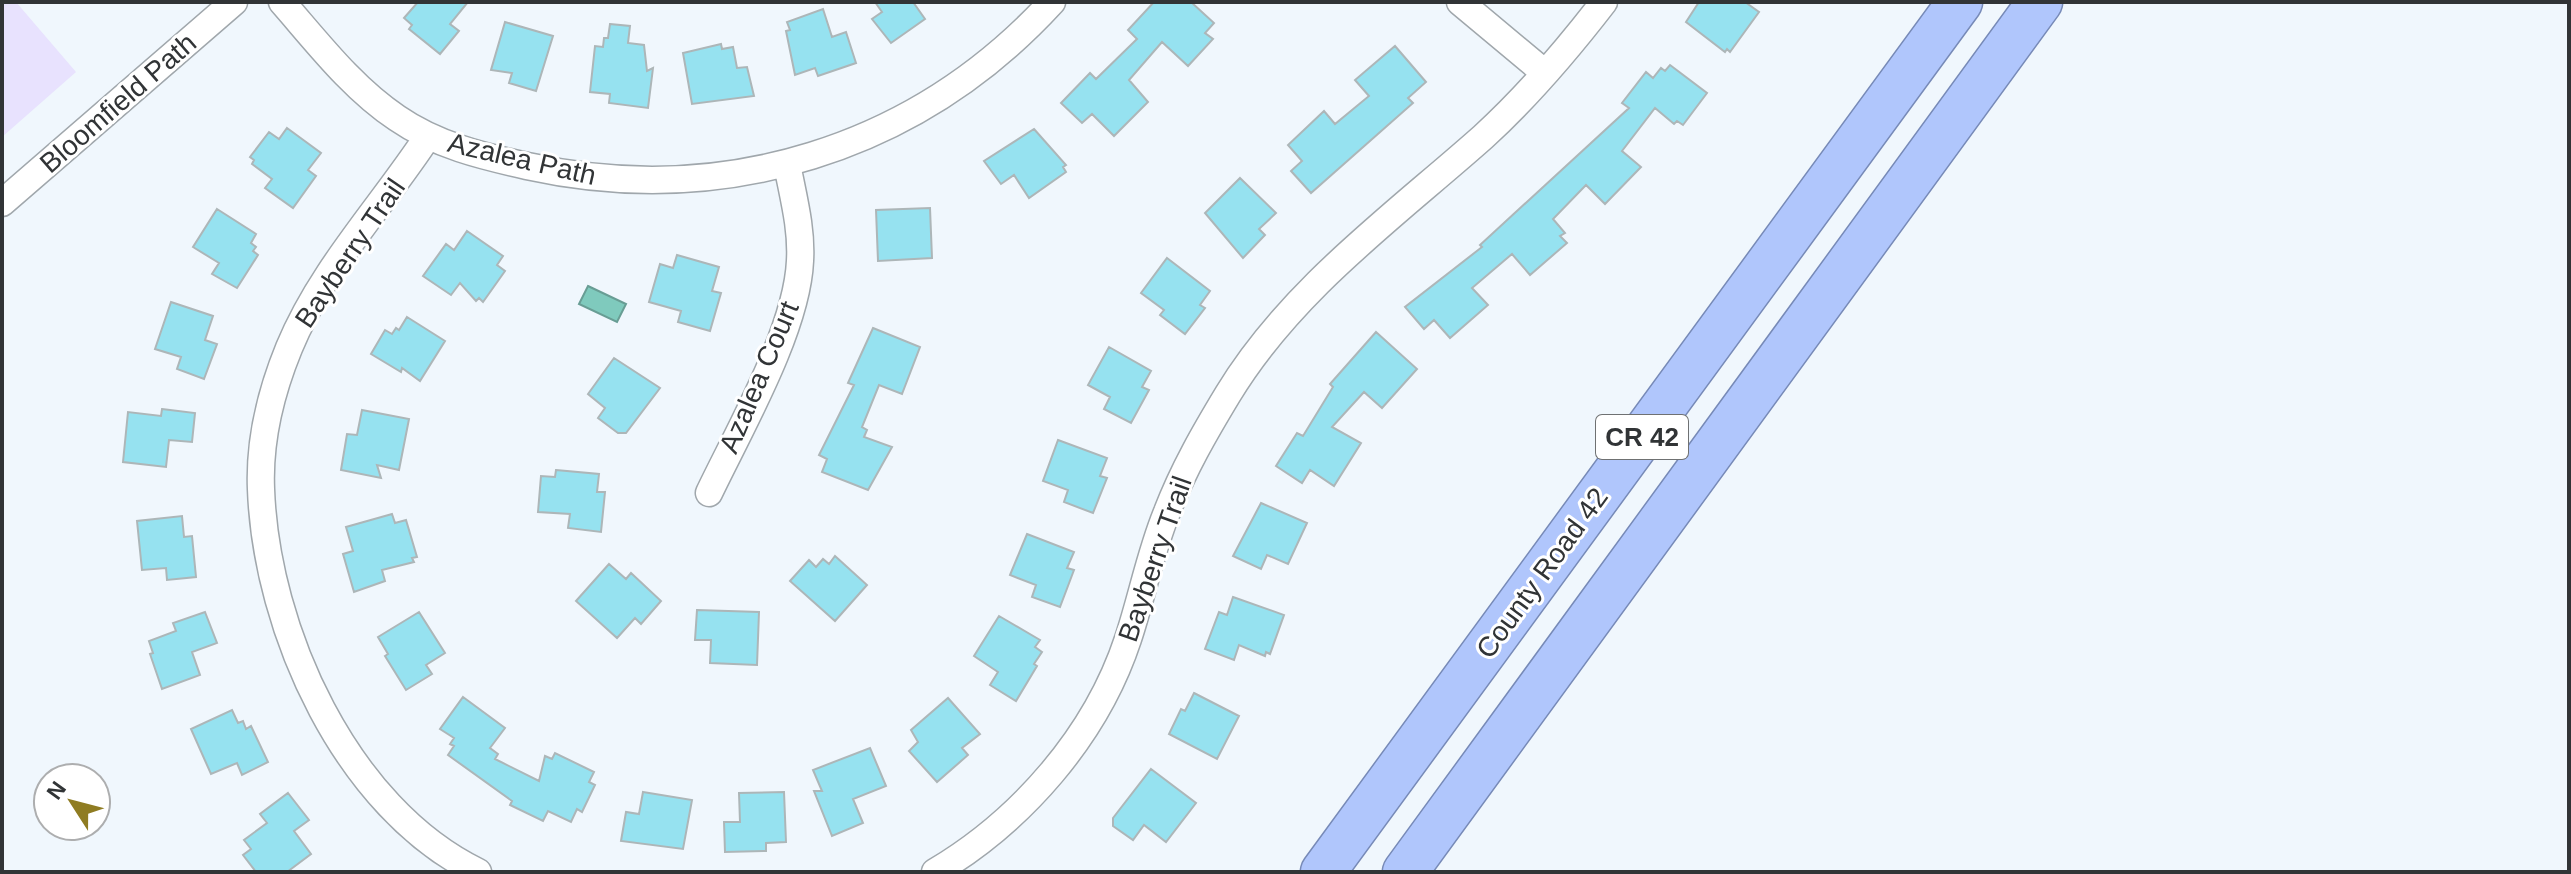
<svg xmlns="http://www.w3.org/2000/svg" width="2571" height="874" viewBox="0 0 2571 874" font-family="Arial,sans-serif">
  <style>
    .green { fill: #e8e2fe }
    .water { fill: #7fcabd; stroke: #689d94; stroke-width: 2 }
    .building { fill: #96e2f0; stroke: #adb6b8; stroke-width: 2 }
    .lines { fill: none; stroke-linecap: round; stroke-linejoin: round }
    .minor-casing { stroke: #a0a7ac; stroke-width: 29 }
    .trunk-casing { stroke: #778ab7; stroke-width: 47 }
    .minor { stroke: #fff; stroke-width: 26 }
    .trunk { stroke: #b0c6fc; stroke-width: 44 }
    .labels { text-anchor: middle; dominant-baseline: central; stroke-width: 6; stroke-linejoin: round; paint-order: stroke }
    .shield { fill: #fff; stroke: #6f7172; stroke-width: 2 }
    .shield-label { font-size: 26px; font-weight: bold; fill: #313436 }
    .street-label { font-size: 28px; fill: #313436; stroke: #fff }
  </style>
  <rect width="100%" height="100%" fill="#f0f7fd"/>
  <path class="green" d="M2 2H16L76 72 2 137Z"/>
  <path class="water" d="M588 286 626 304 617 322 579 304Z"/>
  <path class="building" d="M418 2H468L450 24 459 31 440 54 409 29 412 25 404 18Z
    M875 2H913L925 19 891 43 872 19 882 12Z
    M1154 2H1191L1214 23 1205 33 1213 39 1188 66 1162 42 1129 80 1148 102 1114 136 1092 114 1082 123 1061 103 1090 73 1096 79 1137 39 1128 30Z
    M1699 2H1745L1759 12 1730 52 1727 49 1725 52 1686 22Z
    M823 9 832 37 846 32 856 63 818 76 815 68 795 75 786 31 790 30 787 22Z
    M505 22 553 36 536 91 509 83 512 73 491 70Z
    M610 24 630 26 628 43 644 45 647 71 653 68 648 108 609 103 610 94 590 92 595 46 603 47 604 38H608Z
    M721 44 722 49 733 47 737 68 747 67 754 96 692 104 683 53Z
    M1395 46 1426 82 1408 98 1413 103 1311 193 1291 171 1302 161 1288 145 1324 111 1335 124 1369 96 1355 80Z
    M1670 65 1707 93 1683 125 1677 121 1674 124 1655 108 1622 151 1641 167 1605 204 1586 185 1553 219 1565 233 1560 236 1567 243 1530 275 1512 254 1472 288 1488 305 1450 338 1434 320 1424 329 1405 307 1482 247 1480 245 1629 108 1622 103 1646 72 1653 78 1661 68 1665 71Z
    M287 128 321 153 308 170 316 176 293 208 265 188 272 179 252 164 254 160 250 157 269 132 279 139Z
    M1034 129 1066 165 1063 167 1066 172 1029 198 1014 175 1001 184 984 161Z
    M1240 178 1276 213 1259 229 1265 235 1243 258 1205 213Z
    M930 208 932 258 878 261 876 210Z
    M217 209 256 234 251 243 256 247 253 251 258 255 237 288 212 274 219 263 193 247Z
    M467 231 503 256 497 265 505 271 483 302 479 298 476 301 460 283 451 295 423 276 446 244 454 250Z
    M677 255 719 267 712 291 721 293 710 331 678 322 681 311 649 302 660 264 673 268Z
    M1167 258 1210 291 1200 305 1205 308 1185 334 1160 315 1164 310 1141 293Z
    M171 302 213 316 205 340 217 344 204 379 177 369 181 357 155 349Z
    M407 317 445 341 420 381 402 368 401 372 371 354 385 330 392 334 396 328 399 330Z
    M873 328 920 347 902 394 879 385 862 427 867 430 864 437 892 447 868 490 822 472 827 459 819 455 854 385 848 383Z
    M1376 332 1417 369 1382 408 1364 392 1332 427 1361 443 1334 486 1310 470 1302 483 1276 466 1297 433 1303 436 1333 387 1330 384Z
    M1109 347 1151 371 1142 387 1149 390 1131 423 1104 409 1110 397 1088 385Z
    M614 358 660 388 626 433H618L598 418 605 408 588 394Z
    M162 409 195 413 192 442 169 440 166 467 123 462 128 412 161 416Z
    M362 410 409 419 399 470 377 465 381 478 341 470 347 434 357 435Z
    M1058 440 1107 458 1100 476 1107 478 1093 513 1064 502 1068 490 1043 481Z
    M556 470 599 474 597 492H605L601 532 568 528 570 514 538 512 541 476 555 477Z
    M1261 503 1307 523 1288 564 1267 555 1261 569 1233 556Z
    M392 514 395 523 406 520 417 557 412 558 414 562 382 570 385 581 354 592 343 554 353 551 346 527Z
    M182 516 184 537 192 536 196 577 167 580 166 568 142 570 137 521Z
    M1027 534 1074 552 1067 568 1074 570 1060 607 1032 597 1036 585 1010 575Z
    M835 556 867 585 835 621 790 581 809 560 816 567 823 559 829 564Z
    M609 564 626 579 631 573 661 601 641 624 635 618 617 638 576 601Z
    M1233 597 1284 615 1270 654 1266 652 1265 656 1239 645 1234 660 1205 649 1219 612 1227 615Z
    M697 610 759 612 757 665 710 663 711 640H695Z
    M205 612 217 643 192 652 200 675 162 689 150 654 153 653 149 641 176 631 173 623Z
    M419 612 445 653 426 665 432 674 406 690 385 656 388 654 378 637Z
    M999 616 1040 640 1035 647 1042 652 1034 664 1037 666 1016 701 990 685 998 672 974 656Z
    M1194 693 1239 716 1217 759 1169 734 1181 709 1185 711Z
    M463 697 505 728 490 748 498 754 495 759 539 781 545 756 552 759 555 753 594 772 589 782 595 785 582 812 577 809 571 822 548 811 543 821 510 805 512 801 448 755 454 746 450 744 454 738 440 729Z
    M948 698 980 734 962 748 968 755 937 782 909 751 918 742 911 730Z
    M232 710 238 723 243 721 246 729 251 726 268 762 242 775 237 763 211 774 191 729Z
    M870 748 886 786 853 799 863 823 832 836 814 791H822L813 770Z
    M1151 769 1196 803 1166 842 1144 825 1133 840 1113 826V818Z
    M643 792 692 800 683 849 621 841 626 812 639 814Z
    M784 792 786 842 766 843V851L725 852 724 822H740L739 793Z
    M288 793 309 820 294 831 311 854 287 872H256L243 855 251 849 244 840 267 823 260 814Z"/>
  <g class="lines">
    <defs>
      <path id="minor" d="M282 2C317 42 352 88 397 118 436 145 482 156 527 166 723 209 916 150 1052 2
        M1460 2 1545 73
        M428 136C382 206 321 270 289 348 271 392 259 441 261 489 266 630 346 808 478 872
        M2 203 234 2
        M709 493C739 430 797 330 800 261 802 228 793 196 787 164
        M935 872C1021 821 1096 736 1128 639 1142 597 1150 553 1167 512 1183 470 1205 432 1228 394 1291 290 1394 216 1483 137 1528 96 1567 50 1604 2"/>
      <path id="trunk" d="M1323 872 1960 2
        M1405 872 2040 2"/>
    </defs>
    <use href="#minor" class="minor-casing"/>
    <use href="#trunk" class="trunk-casing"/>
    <use href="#minor" class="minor"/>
    <use href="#trunk" class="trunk"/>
  </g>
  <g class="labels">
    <rect class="shield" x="1596" y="415" width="92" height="44" rx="6"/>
    <g class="shield-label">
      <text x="1642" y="437">CR 42</text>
    </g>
    <g class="street-label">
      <text transform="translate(118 103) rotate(-41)">Bloomfield Path</text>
      <text transform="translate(522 159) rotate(13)">Azalea Path</text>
      <text transform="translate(350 253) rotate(-56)">Bayberry Trail</text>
      <text transform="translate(759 377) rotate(-67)">Azalea Court</text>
      <text transform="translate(1155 559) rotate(-71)">Bayberry Trail</text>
      <text transform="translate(1542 573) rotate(-54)">County Road 42</text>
    </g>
  </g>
  <rect width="2571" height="874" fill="none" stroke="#313436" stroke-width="8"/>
  <g transform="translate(72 802) rotate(306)"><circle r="38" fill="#ffffff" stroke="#adaeaf" stroke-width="2"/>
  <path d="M0-6L14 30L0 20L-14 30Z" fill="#8f7c22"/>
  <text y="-12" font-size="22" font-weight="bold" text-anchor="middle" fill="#313436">N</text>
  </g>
</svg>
